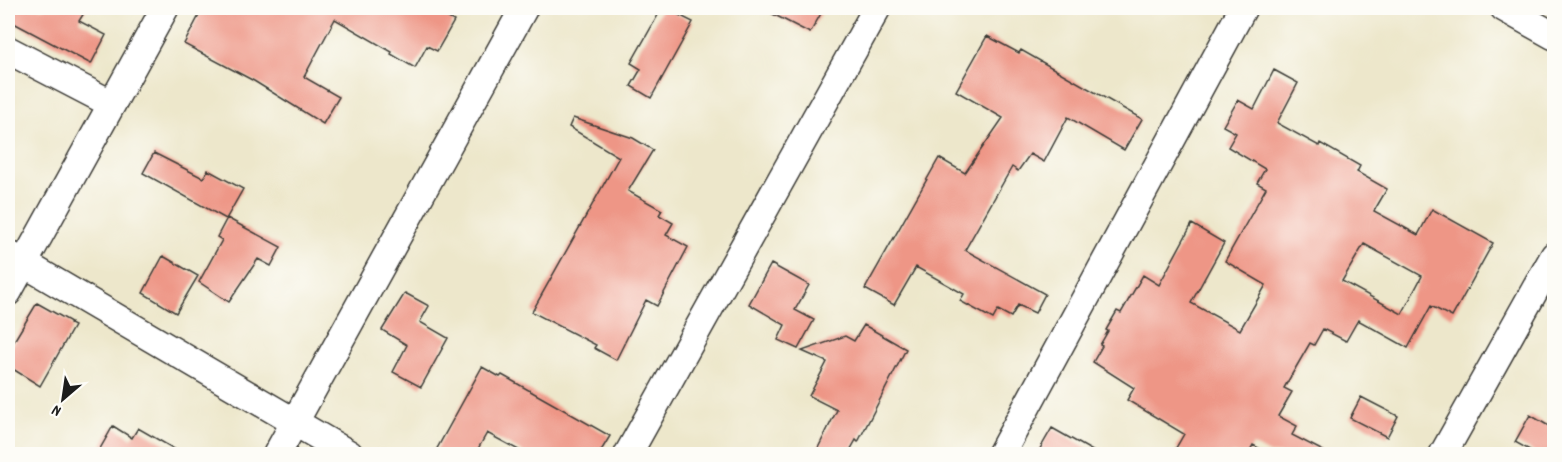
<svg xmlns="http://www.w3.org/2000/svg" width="1562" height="462" viewBox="0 0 1562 462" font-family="Dekko,sans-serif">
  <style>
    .building { fill: #ee9686; fill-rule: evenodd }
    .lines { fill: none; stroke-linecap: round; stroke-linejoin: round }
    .minor-casing { stroke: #3b3a36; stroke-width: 30 }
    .minor { stroke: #fff; stroke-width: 27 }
  </style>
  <rect width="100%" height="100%" fill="#fdfcf7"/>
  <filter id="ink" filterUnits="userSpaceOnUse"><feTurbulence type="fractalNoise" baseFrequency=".0167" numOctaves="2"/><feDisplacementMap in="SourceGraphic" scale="12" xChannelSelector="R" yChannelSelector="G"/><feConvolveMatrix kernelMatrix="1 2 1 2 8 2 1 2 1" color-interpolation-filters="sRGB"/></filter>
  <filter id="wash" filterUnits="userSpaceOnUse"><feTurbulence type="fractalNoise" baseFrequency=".008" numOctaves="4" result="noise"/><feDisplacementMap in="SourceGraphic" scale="24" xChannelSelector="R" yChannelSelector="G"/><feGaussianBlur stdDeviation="1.35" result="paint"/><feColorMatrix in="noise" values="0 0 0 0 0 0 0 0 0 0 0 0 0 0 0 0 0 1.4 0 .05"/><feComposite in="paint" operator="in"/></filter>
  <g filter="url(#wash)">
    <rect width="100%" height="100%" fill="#ede7cb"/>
    <g id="blocks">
      <path class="building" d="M8 8H87L79 21 106 35 91 64 8 20Z
        M203 8H430L454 21 437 51 427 46 415 68 391 54 392 52 335 19 304 77 339 97 323 124 254 81 184 44Z
        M662 8H665L693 22 651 98 631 86 641 69 631 63Z
        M761 8H824L810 33Z
        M987 36 1019 53 1021 50 1142 119 1124 150 1068 117 1044 162 1030 154 1018 171 1012 167 965 250 1045 294 1035 313 1018 305 1011 317 998 310 993 319 960 301 964 294 916 267 894 305 865 289 939 158 965 173 1003 118 956 91Z
        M1274 70 1298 83 1277 123 1319 146 1320 143 1360 166 1357 172 1387 189 1374 211 1418 235 1432 209 1493 243 1452 317 1431 306 1408 348 1358 320 1346 341 1323 329 1314 345 1310 343 1284 388 1292 392 1278 416 1297 426 1292 435 1329 454H1270L1253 445 1248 454H1188L1176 448 1184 434 1127 400 1134 388 1093 362 1102 346 1100 345 1108 331 1106 330 1117 311 1121 313 1143 275 1159 285 1192 224 1224 243 1191 303 1240 330 1266 285 1225 261 1266 188 1257 183 1265 169 1228 147 1236 133 1223 126 1238 100 1254 109ZM1364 244 1422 276 1402 314 1342 281Z
        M573 118 633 138 653 150 628 191 662 210 659 215 673 223 666 235 688 247 657 306 646 300 616 360 594 348 596 345 532 312 619 157 569 127Z
        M154 153 203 178 208 170 243 189 226 219 143 173Z
        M227 218 281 247 271 266 258 259 229 302 199 282 222 240 217 237Z
        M163 256 198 276 176 313 143 293Z
        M771 264 809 285 795 310 814 320 798 349 778 340 785 325 749 304Z
        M405 293 429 306 420 322 448 338 421 387 393 372 407 345 382 330Z
        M37 303 71 322 70 324 74 326 40 386 8 366V351Z
        M864 325 906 349 858 442 856 440 848 454H815L837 410 809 396 827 362 802 351 845 336 854 341Z
        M482 367 500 377 502 375 610 436 599 454H526L487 433 475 454H434Z
        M1361 397 1398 416 1387 437 1350 418Z
        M1530 415 1554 429V454H1537L1515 442Z
        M113 426 132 438 138 428 183 454H97Z
        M1052 428 1098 454H1037Z"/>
    </g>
  </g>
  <g filter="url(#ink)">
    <use href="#blocks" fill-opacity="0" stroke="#3b3a36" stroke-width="1.5"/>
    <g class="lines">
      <defs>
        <path id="minor" d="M1504 8 1554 36
          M8 50 112 104
          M8 254 349 454
          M8 292 165 8
          M277 454 524 8
          M628 454 877 8
          M1001 454 1243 8
          M1443 454 1554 256"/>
      </defs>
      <use href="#minor" class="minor-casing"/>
      <use href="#minor" class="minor"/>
    </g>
  </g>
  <rect width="1562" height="462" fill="none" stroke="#fdfcf7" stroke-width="30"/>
  <g transform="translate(63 399) rotate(209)" stroke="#fdfcf7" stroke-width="4.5" paint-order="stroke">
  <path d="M0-4.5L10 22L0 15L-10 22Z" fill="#1c1c1c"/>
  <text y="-9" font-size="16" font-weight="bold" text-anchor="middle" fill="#1c1c1c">N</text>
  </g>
</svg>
